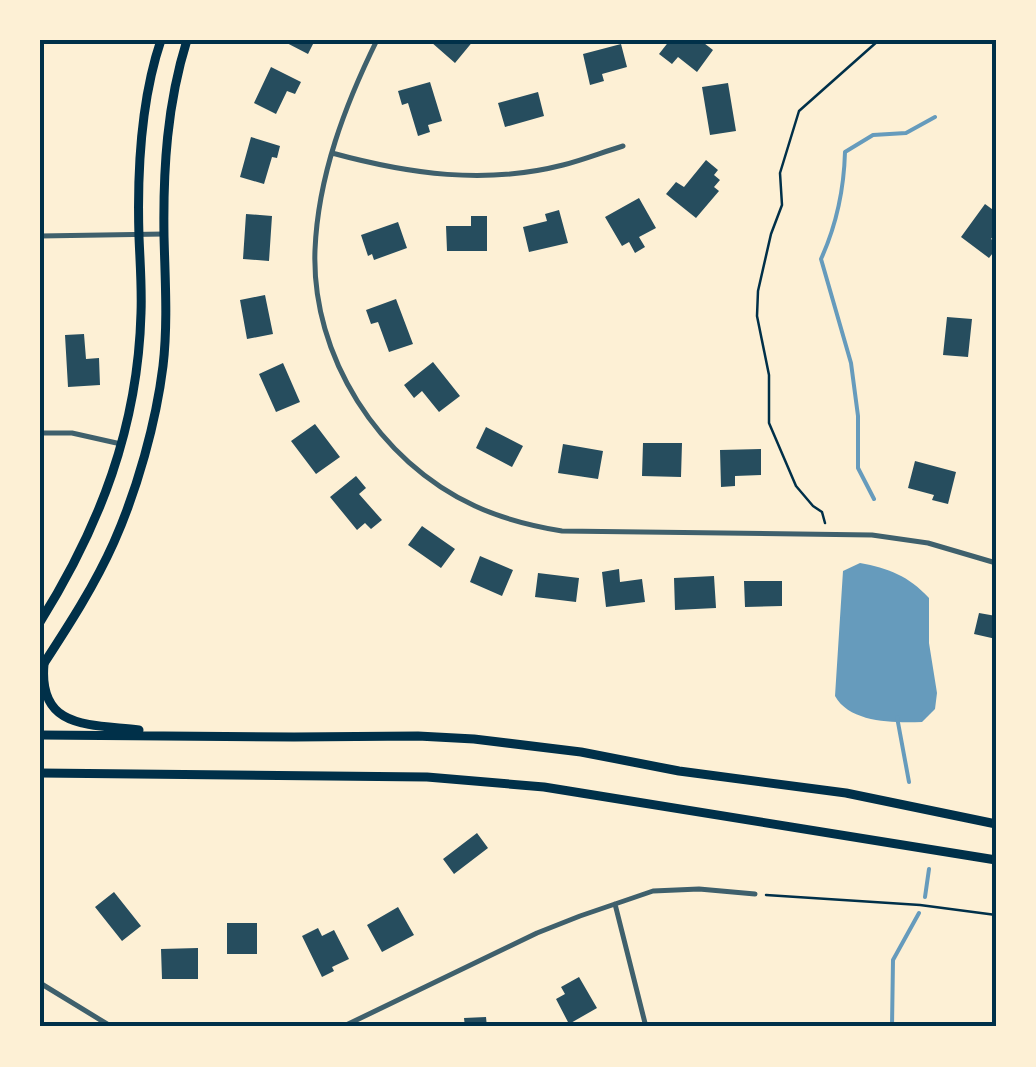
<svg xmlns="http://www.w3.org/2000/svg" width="1036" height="1067" viewBox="0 0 1036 1067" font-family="Inter,sans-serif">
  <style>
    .water { fill: #669bbc }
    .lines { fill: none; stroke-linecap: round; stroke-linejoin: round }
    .stream { stroke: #669bbc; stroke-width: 4 }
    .building { fill: #264d5e }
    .path { stroke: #003049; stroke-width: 2.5 }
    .minor { stroke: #3f606c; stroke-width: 5 }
    .primary { stroke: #003049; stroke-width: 9 }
    .trunk { stroke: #003049; stroke-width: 9 }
    .neatline { fill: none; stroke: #003049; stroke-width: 4 }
  </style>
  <rect width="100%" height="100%" fill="#fdf0d5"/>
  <path class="water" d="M860 563C888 568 909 576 929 598V643L937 693 935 709 922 722C894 723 850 723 835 696L843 571Z"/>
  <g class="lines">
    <path class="stream" d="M874 499 858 468V416L851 363 821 259C836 226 844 188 845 152L873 135 906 133 935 117
      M897 717 909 782
      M925 897 929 869
      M892 1027 893 960 919 913"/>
  </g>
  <path class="building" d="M281 40H315L308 54Z
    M433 40H474L455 63 431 42Z
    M670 40H700L713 50 697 72 678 57 672 64 659 54Z
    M621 44 627 67 602 74 604 81 590 85 583 54Z
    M271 67 301 82 295 94 287 91 276 114 254 103Z
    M430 82 442 121 428 125 430 132 418 136 408 103 402 105 398 91Z
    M728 83 736 131 710 135 702 87Z
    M538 92 544 116 505 127 498 103Z
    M251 137 280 146 277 158 272 157 264 184 240 177Z
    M706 160 718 170 714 175 720 180 714 187 719 191 696 218 666 194 676 182 684 187Z
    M639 198 656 228 639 237 645 247 635 253 629 242 622 246 605 217Z
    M985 204 996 212V233L991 239 996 242V249L989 258 961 237Z
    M559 210 568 243 529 252 523 227 547 221 545 214Z
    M246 214 272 216 269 261 243 259Z
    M471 216H487V251H447L446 226H471Z
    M398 222 407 248 374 260 372 254 368 256 361 235Z
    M265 295 273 334 247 339 240 300Z
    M396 299 413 344 389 352 378 322 371 324 366 310Z
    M947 317 972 319 968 357 943 355Z
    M84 334 86 359 99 358 100 385 68 387 65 335Z
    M433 362 460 396 439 412 422 391 414 398 404 385Z
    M283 363 300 402 276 412 259 374Z
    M315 424 340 457 316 474 291 441Z
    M486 427 523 446 512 467 476 448Z
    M643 443H682L681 477 642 476Z
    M563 444 603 451 598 479 558 473Z
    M761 449V475L735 476V486L721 487 720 450Z
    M915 461 956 472 948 504 932 500 934 495 908 488Z
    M356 476 366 488 359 494 382 520 371 529 365 523 357 530 330 497Z
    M422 526 455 549 441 568 408 545Z
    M480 556 513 570 502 596 470 582Z
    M619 569 620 582 642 579 645 602 606 607 602 572Z
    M538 573 579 578 576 602 535 597Z
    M714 576 716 608 675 610 674 578Z
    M744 581H782V606L745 607Z
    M979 613 996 616V639L974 634Z
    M477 833 488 848 454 874 443 859Z
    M114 892 141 926 122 941 95 907Z
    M398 907 414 935 382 952 367 925Z
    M227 923H257V954H227Z
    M318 928 322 936 334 930 349 959 332 967 334 971 322 977 302 936Z
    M198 948V979H162L161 949Z
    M579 977 597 1008 569 1024 556 999 565 994 561 987Z
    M486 1017 487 1027H465L464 1018Z"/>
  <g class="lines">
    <path class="path" d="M825 523 822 512 813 506 796 486 769 423V375L757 316 758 291 771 234 782 205 780 173 799 111 879 40
      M766 895 920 905 996 915"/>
    <path class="minor" d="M377 40C345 105 318 176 315 250 311 356 379 462 475 506 503 519 532 526 562 531L872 535 928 543 996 563
      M332 153C409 174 485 185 563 165 583 160 603 152 623 146
      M40 236 164 234
      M40 433H72L121 444
      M615 904 646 1027
      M40 983 112 1027
      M342 1027 537 933 580 916 653 891 699 889 755 894"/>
    <path class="primary" d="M40 622C100 526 138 427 141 313 142 288 140 262 139 237 137 172 140 102 161 40
      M41 668C67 628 94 587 114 542 137 490 156 423 163 366 168 323 165 279 164 236 163 169 167 104 187 40"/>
    <path class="trunk" d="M44 664C38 730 90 724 139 730
      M40 735 294 737 418 736 474 739 581 752 679 771 846 793 996 824
      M40 773 427 777 544 787 996 860"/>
  </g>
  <rect width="1036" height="1067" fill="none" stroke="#fdf0d5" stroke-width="85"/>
  <rect x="42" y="42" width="952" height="982" class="neatline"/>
</svg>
